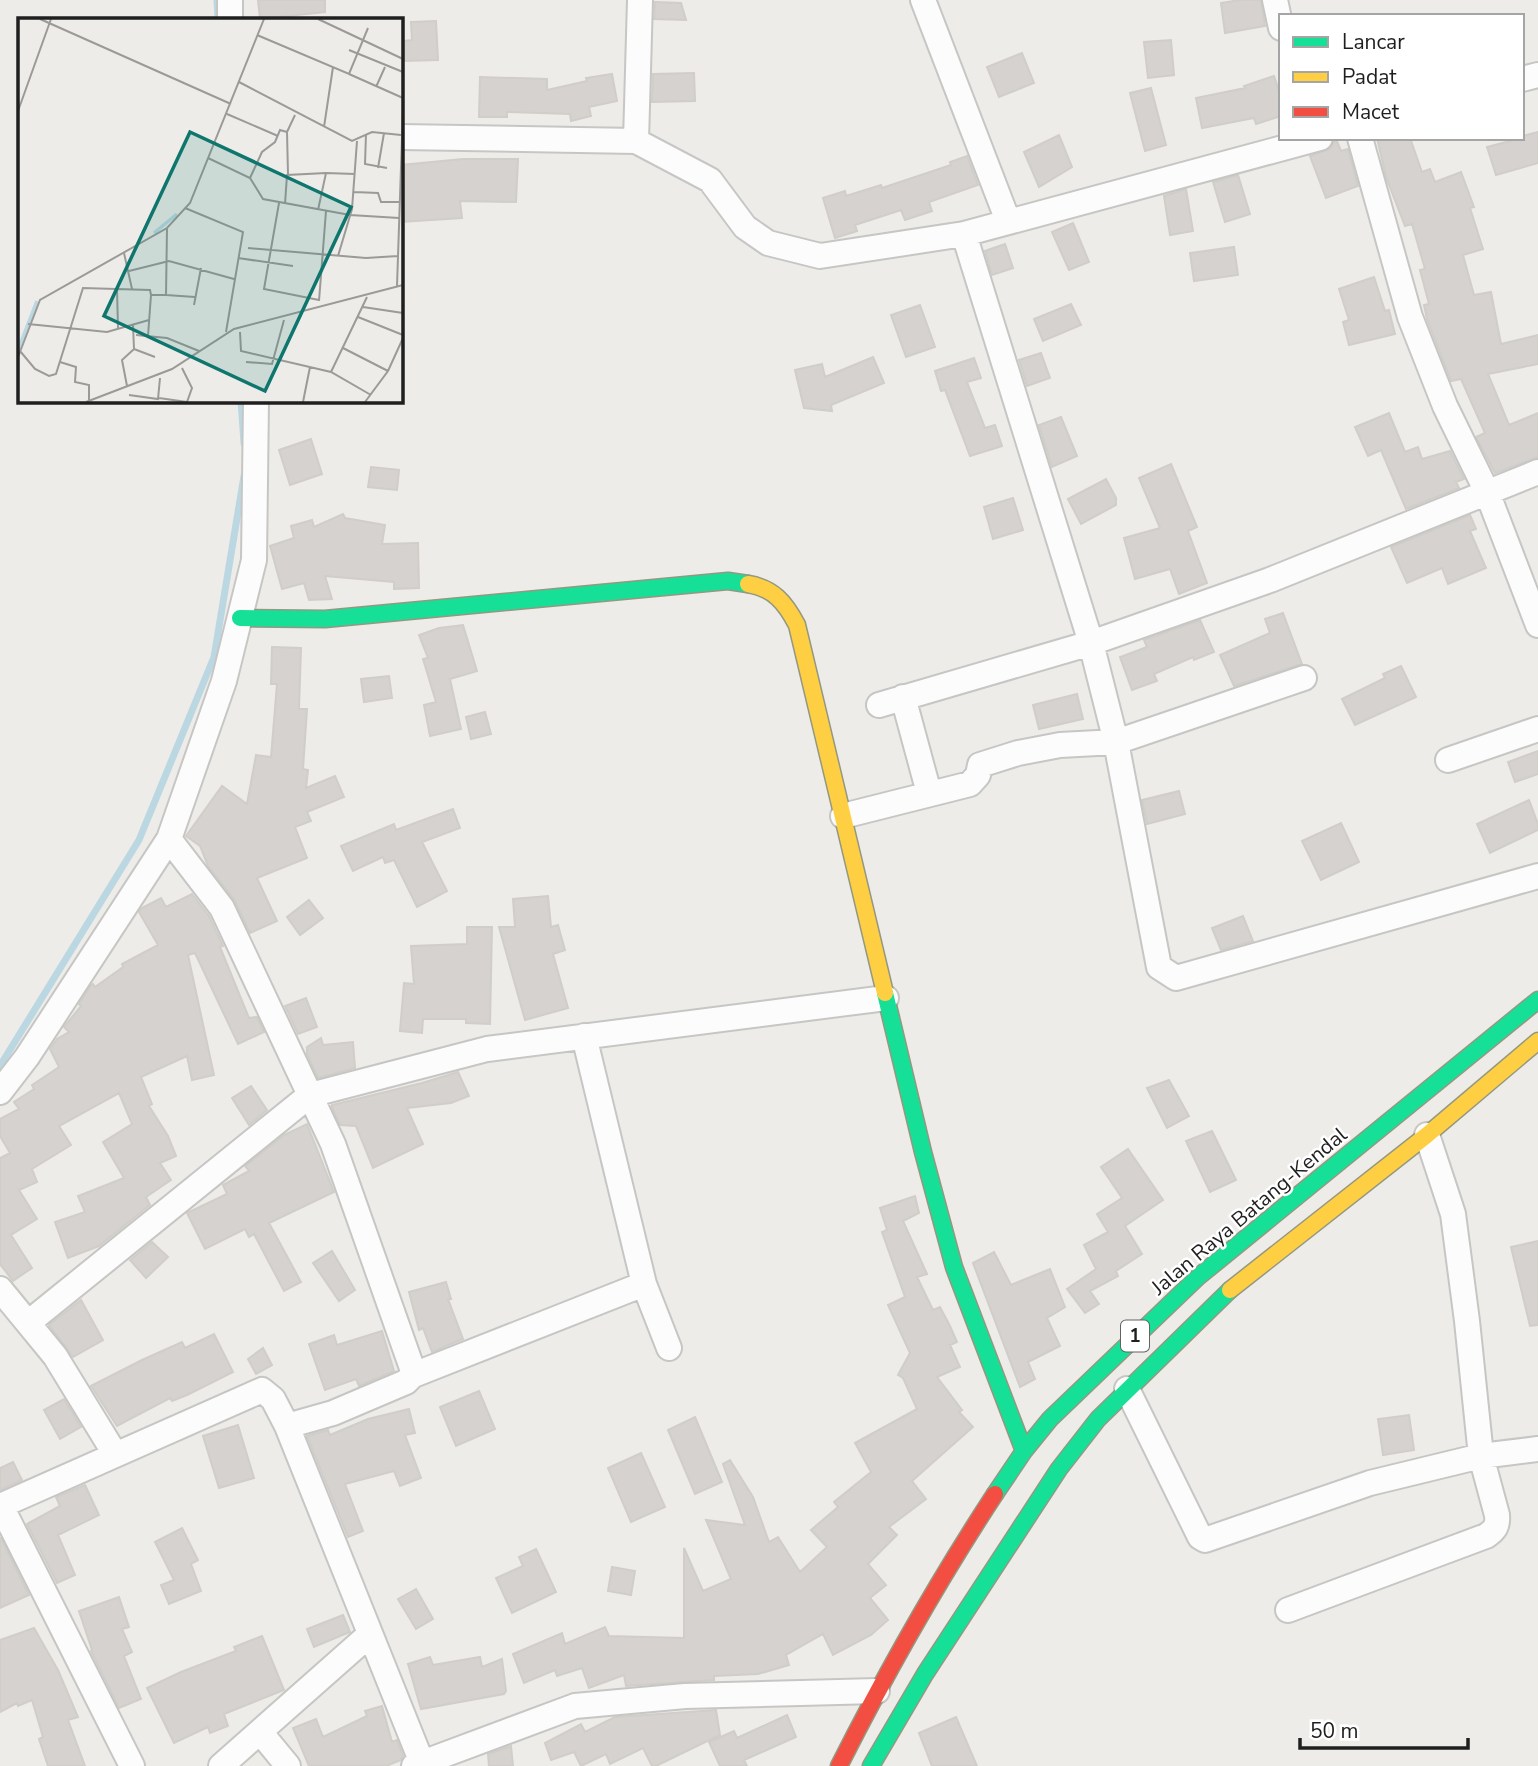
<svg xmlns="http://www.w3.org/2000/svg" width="1538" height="1766" viewBox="0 0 1538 1766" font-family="'Nunito Sans',sans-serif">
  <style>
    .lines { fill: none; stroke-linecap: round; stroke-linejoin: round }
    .stream { stroke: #bbd8e2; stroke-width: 7 }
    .building { fill: #d5d2cf; stroke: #d1cdc9; stroke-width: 2 }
    .street-casing { stroke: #c6c6c4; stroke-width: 28 }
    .fast-casing { stroke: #959880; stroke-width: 19 }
    .slow-casing { stroke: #959880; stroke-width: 19 }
    .jam-casing { stroke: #959880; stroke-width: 19 }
    .street { stroke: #fcfcfc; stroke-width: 24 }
    .fast { stroke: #16e098; stroke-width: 16 }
    .slow { stroke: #ffcf43; stroke-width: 16 }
    .jam { stroke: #f24e42; stroke-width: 16 }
    .labels { text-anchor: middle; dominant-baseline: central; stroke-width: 5; stroke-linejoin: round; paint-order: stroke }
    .shield { fill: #fff; stroke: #626262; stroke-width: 2 }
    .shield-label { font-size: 19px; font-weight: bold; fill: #1f1f1f }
    .street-label { font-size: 21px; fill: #1f1f1f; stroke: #fff }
    .inset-river { fill: none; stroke: #bbd8e2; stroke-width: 3.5 }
    .inset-road { fill: none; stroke: #9b9a98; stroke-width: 2 }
    .view { fill: #0f766e; fill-opacity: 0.15; stroke: #0f766e; stroke-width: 3.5 }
    .inset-edge { fill: none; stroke: #1f1f1f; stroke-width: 3.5 }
  </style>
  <rect width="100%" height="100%" fill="#eeece8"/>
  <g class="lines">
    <path class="stream" d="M217 0 218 19
      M241 401 244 443
      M0 1066 139 840 214 657 244 476"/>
  </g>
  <path class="building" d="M258 0H325V12L260 19Z
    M1240 0H1261L1265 26 1225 33 1221 3Z
    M655 2 681 3 686 20 654 19Z
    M436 21 438 60 404 61V41L412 40 411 22Z
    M1171 40 1174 75 1148 78 1144 42Z
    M1022 53 1034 83 999 97 987 67Z
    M694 73 695 101 652 102 653 74Z
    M612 74 617 101 589 107 591 116 571 121 570 114 507 112V117H479L480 77 547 79V90L587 81 586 78Z
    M1274 76 1281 97V116L1256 124 1254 118 1202 128 1196 98 1245 88 1244 86Z
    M1151 88 1166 145 1145 151 1130 93Z
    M1538 132V163L1496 175 1487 147 1522 138V136Z
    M1059 135 1072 167 1039 187 1024 152Z
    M1377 138H1410L1422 172 1430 169 1435 182 1461 172 1474 207 1470 208 1483 249 1463 255 1474 295 1491 292 1501 344 1538 335V364L1488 374 1509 425 1538 413V457L1495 473 1476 437 1485 433 1461 379 1451 381 1427 319 1424 305 1429 304 1420 270 1425 269 1412 224 1405 226 1386 177Z
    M1336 139 1341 151 1348 149 1358 186 1326 198 1310 156 1330 149Z
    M967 156 978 185 929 202 932 211 905 220 901 210 855 225 857 231 835 238 823 198 845 191 846 196 881 185 882 188 951 165 950 162Z
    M463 159H518L516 202 460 201 462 218 401 222V165Z
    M1238 175 1250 214 1225 222 1213 182Z
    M1186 189 1193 231 1170 235 1164 196Z
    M1073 223 1089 262 1069 270 1052 232Z
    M1005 244 1013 268 992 275 985 251Z
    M1234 247 1238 275 1194 281 1190 253Z
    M1374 277 1385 311 1389 310 1395 334 1349 345 1343 322 1349 320 1339 289Z
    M1071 304 1081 325 1043 341 1034 319Z
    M920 305 935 347 906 357 891 315Z
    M1041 353 1050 378 1027 386 1019 360Z
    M873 357 884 383 831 405 832 411 804 408 795 370 822 364 825 377Z
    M974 358 981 378 967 382 985 428 995 425 1002 446 970 456 945 390 941 391 935 371Z
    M1389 413 1405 452 1418 447 1422 459 1450 451 1464 479 1456 482 1459 488 1406 509 1381 450 1368 456 1355 427Z
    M1061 417 1077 456 1052 467 1039 425Z
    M311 439 322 474 290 485 279 450Z
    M1171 464 1197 527 1188 531 1207 583 1179 594 1170 569 1135 579 1124 538 1160 528 1139 478Z
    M371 467 399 470 397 490 368 487Z
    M1106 479 1116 498V505L1081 524 1068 499Z
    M1013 498 1023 530 993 539 984 507Z
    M343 514 345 518 385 525 382 544 418 543 419 588 394 589V582L325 576 332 599 309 600 304 583 282 589 270 546 294 538 291 526 312 520 314 527Z
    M1470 515 1476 529 1470 531 1486 568 1448 584 1442 568 1407 583 1391 547Z
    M1283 613 1302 664 1234 686 1220 655 1270 633 1265 619Z
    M1200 620 1214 652 1194 660 1193 657 1154 674 1157 681 1132 690 1120 657 1147 647 1144 640Z
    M463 625 477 671 450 679 461 729 430 736 424 705 436 702 423 659 428 658 419 635 439 628Z
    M272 647 301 648 299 709H307L303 769 308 770 306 788 335 776 344 797 307 812 311 821 295 827 307 858 257 878 277 921 250 933 235 901 208 866 200 846 186 836 222 786 247 804 256 755 271 757 277 684H271Z
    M1401 666 1416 697 1355 725 1342 699 1385 678 1383 674Z
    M389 676 392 698 364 702 361 679Z
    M1077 694 1083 719 1039 729 1033 705Z
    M485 712 491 734 471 739 466 717Z
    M1538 751V774L1515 782 1508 762Z
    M1179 791 1185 814 1147 824 1142 800Z
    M1529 800 1538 824V830L1490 853 1477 824Z
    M453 809 460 828 422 842 447 891 417 907 394 860 385 863 383 857 353 871 341 846 394 824 396 830Z
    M1341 823 1359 862 1321 880 1302 841Z
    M192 894 209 916 223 946 220 947 249 1018 257 1017 264 1032 238 1044 195 953 188 955 214 1075 192 1080 187 1056 141 1077 152 1104 149 1106 168 1136 176 1156 160 1163 171 1180 146 1197 150 1205 99 1246 68 1258 55 1222 85 1212 78 1196 124 1178 103 1142 132 1124 119 1093 59 1126 71 1145 32 1169 37 1182 19 1190 37 1219 11 1235 32 1268 13 1281 0 1264V1158L10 1153 0 1136V1119L19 1109 14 1102 34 1089 32 1085 59 1067 50 1049 57 1039 69 1032 64 1027 81 1006 79 1004 91 985 93 984 95 987 123 967 122 964 158 945 139 912 142 908 161 898 166 907Z
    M548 896 551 927 558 925 565 950 553 954 568 1008 525 1020 499 927H515L513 899Z
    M309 900 323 918 300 935 287 917Z
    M1243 916 1253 941 1221 950 1212 928Z
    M467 927H492L490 1024 466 1023V1019H423L422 1033 400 1031 404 983 414 984 411 946 467 944Z
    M306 998 317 1027 298 1034 285 1006Z
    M321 1038 323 1045 353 1042 355 1068 318 1078 307 1054V1047Z
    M458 1072 469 1096 451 1103 407 1108 423 1144 373 1168 356 1126 340 1125 332 1107V1105L422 1083Z
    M1169 1080 1189 1116 1167 1128 1147 1088Z
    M251 1086 267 1110 249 1125 232 1098Z
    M307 1124 334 1192 269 1223 301 1282 284 1291 254 1234 249 1237 245 1229 205 1249 187 1213 227 1194 223 1185 249 1171 245 1166 284 1135Z
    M1212 1131 1236 1180 1210 1192 1186 1141Z
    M1128 1149 1163 1200 1125 1226 1142 1254 1116 1271 1118 1276 1090 1291 1099 1304 1085 1313 1067 1289 1096 1269 1084 1245 1108 1232 1097 1214 1122 1198 1101 1167Z
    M915 1196 919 1213 903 1221 927 1274 917 1277 933 1310 940 1307 950 1326 957 1342 950 1345 960 1367 937 1377 962 1410 959 1412 973 1427 912 1481 926 1499 889 1527 897 1535 868 1564 886 1585 870 1598 888 1620 871 1635 833 1655 823 1634 786 1655 789 1665 758 1674 714 1676V1680L626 1686 624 1675 589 1688 582 1668 557 1676 555 1670 524 1683 513 1654 562 1633 565 1644 605 1627 609 1636 684 1638V1548L703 1591 731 1579 706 1520 745 1525 723 1464 730 1460 753 1497 769 1542 778 1537 800 1572 827 1547 811 1530 838 1507 834 1502 871 1472 855 1443 917 1409 903 1378 898 1375 910 1353 888 1305 905 1297 882 1232 887 1230 880 1208Z
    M1538 1241V1325L1530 1326 1511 1247Z
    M152 1242 168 1257 146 1278 130 1260Z
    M332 1251 355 1290 339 1301 313 1263Z
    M994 1252 1011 1285 1050 1269 1065 1307 1047 1318 1060 1346 1028 1362 1035 1379 1020 1387 973 1263Z
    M446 1282 451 1299H448L463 1339 432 1352 423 1328 419 1330 409 1292Z
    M81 1300 103 1340 73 1357 49 1325Z
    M382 1331 394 1371 359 1386 356 1379 325 1390 309 1344 334 1335 337 1345Z
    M214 1334 233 1372 187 1395 172 1401 170 1398 117 1426 91 1386 142 1360 182 1342 185 1348Z
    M263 1348 272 1365 256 1374 248 1359Z
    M479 1391 495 1429 456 1446 440 1407Z
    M64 1399 81 1427 60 1439 44 1410Z
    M409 1409 415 1433 405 1435 421 1478 400 1486 394 1471 345 1484 363 1531 348 1537 307 1436 328 1430 330 1435 368 1419Z
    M1409 1415 1414 1450 1383 1455 1378 1419Z
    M695 1417 722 1482 695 1494 668 1430Z
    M238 1425 254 1478 219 1488 203 1436Z
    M641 1453 665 1507 631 1522 608 1468Z
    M13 1462 22 1480 0 1490V1468Z
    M85 1485 99 1515 58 1535 75 1575 57 1583 27 1524 60 1506 56 1497Z
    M182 1528 198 1560 191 1564 201 1591 169 1604 161 1585 174 1580 155 1542Z
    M1 1538 29 1595 0 1608V1539Z
    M536 1549 556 1592 512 1613 496 1578 523 1566 519 1557Z
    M612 1567 635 1571 631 1595 608 1591Z
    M416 1589 433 1619 416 1629 398 1599Z
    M119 1597 129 1627 122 1629 132 1652 124 1656 141 1699 119 1708 91 1651 92 1650 79 1611Z
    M343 1615 350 1632 314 1647 307 1629Z
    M34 1628 58 1670 78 1717 68 1720 85 1766H48L39 1739 43 1737 32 1700 18 1706 17 1703 0 1712V1640Z
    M262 1636 284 1690 224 1714 228 1726 210 1733 208 1727 174 1743 147 1688 181 1672 236 1651 234 1647Z
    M430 1657 433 1665 480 1657 482 1667 502 1659 506 1691 504 1694 421 1709 408 1664Z
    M382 1706 392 1742 397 1740 403 1756 401 1760 386 1766H309L293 1728 316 1719 323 1737 367 1716 365 1711Z
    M716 1710 720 1735 656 1766H652L643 1748 610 1764 606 1754 581 1766 574 1752 551 1760 545 1743 581 1724 585 1732 615 1717Z
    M787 1715 796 1737 744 1760 747 1766H720L709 1742 734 1731 737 1738Z
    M956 1717 977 1766H932L919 1733Z
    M511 1746 513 1766H489L488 1754Z"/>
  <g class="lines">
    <defs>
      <path id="street" d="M230 0V19
        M923 0 1008 221
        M1275 0 1281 28
        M1522 79 1538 75
        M401 137 636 141 710 180 745 227 768 243 820 256 964 234 1320 138
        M1360 138 1410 317 1445 406 1487 492 1538 625
        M636 141 640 0
        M964 234 1091 643 1116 742 1159 967 1176 978 1538 876
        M903 697 929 793
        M879 705 1091 643 1270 580 1538 472
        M1448 760 1538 729
        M843 816 970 784 978 775 980 765 1018 753 1060 745 1116 742 1304 678
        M584 1036 644 1284 669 1348
        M0 1092 27 1057 169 839 224 681 254 560 256 401
        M0 1289 55 1356 115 1454
        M28 1323 310 1095 487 1049 886 998
        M411 1376 644 1284
        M1127 1389 1200 1537 1205 1540 1370 1483 1481 1456 1538 1449
        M287 1426 422 1763
        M0 1506 262 1390 273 1399 287 1426 333 1413 406 1382 412 1376V1368L333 1144 222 908 169 839
        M1 1506 132 1766
        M1288 1610 1486 1536C1495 1530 1498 1526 1497 1515L1481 1456 1467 1321 1453 1214 1427 1135
        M260 1732 288 1766
        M221 1766 369 1635
        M414 1766 575 1706 685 1696 877 1691"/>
      <path id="fast" d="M240 618 325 619 728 581 748 584
        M885 993 923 1152 954 1267 1024 1451
        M995 1494 1024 1451 1050 1419 1198 1277 1538 1000
        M871 1766 925 1674 1059 1469 1098 1419 1230 1290"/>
      <path id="slow" d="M748 584C773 588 785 602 797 625L885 993
        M1230 1290 1427 1135 1538 1041"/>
      <path id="jam" d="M839 1766C886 1673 938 1581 995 1494"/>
    </defs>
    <use href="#street" class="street-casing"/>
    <use href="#fast" class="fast-casing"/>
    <use href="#slow" class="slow-casing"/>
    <use href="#jam" class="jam-casing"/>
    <use href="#street" class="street"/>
    <use href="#fast" class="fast"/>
    <use href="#slow" class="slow"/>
    <use href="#jam" class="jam"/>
  </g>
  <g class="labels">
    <rect class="shield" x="1121" y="1320.5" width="28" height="31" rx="5"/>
    <g class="shield-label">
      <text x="1135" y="1336">1</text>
    </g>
    <g class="street-label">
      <text transform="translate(1249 1211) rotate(-40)">Jalan Raya Batang-Kendal</text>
    </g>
  </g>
  <g transform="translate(18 18)">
    <rect width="385" height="385" fill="#eeece8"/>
    <path class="inset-river" d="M136 215 159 196M0 332 19 283"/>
    <path class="inset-road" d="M22 1 213 86M300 1 385 41M239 17 331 56 350 10M331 32 385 54M331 56 385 80M221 64 334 123 354 114 383 117M358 69 367 49M0 93 33 1M209 96 260 118M306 109 315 49M269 114 270 156M348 116 347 146 369 150M190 140 232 160 245 181 332 197 381 200M360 150 366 115M232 160 244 134 257 124 262 112 269 114 277 97M336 174 360 175 363 184H382M261 185 246 271 301 282M267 186 269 157 308 155M167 190 225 214 208 314M300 192 308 155 337 156M230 230 348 240 380 238M106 235 114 271M320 238 334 191 339 123M220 240 275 248M111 253 151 243 216 261M379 268 385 90M99 271 100 310M148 277 177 279M301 283 308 193M176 287 183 250M345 289 385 295M340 299 385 317M10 306 89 314 131 302M222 314 223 333 313 354 353 377M118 317 149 320 181 333M130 318 133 277M325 330 370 353M116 331 137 339M2 333 17 351 31 358 38 356 65 270 132 272 133 277H148L149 210M0 339 22 282 149 210 172 185 246 1M42 344 58 349 57 364 71 367V382M228 344 254 346 266 302M164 350 174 370 169 384M313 354 349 279M109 368 104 342 116 331 115 307M111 377 140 381 142 360M141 380 169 384M68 384 154 351 216 311 385 267M285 384 292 349M347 384 370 353 385 320"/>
    <path class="view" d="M172 114 333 189 247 373 86 298Z"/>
    <rect width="385" height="385" class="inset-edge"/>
  </g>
  <rect x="1279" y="14" width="245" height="126" fill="#ffffff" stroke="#a5a5a5" stroke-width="2"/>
  <rect x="1293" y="37" width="35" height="10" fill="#16e098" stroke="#a5a5a5" stroke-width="2"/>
  <text x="1342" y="49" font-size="21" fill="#1f1f1f">Lancar</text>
  <rect x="1293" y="72" width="35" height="10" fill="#ffcf43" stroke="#a5a5a5" stroke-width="2"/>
  <text x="1342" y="84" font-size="21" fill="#1f1f1f">Padat</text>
  <rect x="1293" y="107" width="35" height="10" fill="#f24e42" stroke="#a5a5a5" stroke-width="2"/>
  <text x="1342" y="119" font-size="21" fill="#1f1f1f">Macet</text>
  <path d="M1300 1738v10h168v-10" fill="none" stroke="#1f1f1f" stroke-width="3.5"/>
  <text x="1310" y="1738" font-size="21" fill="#1f1f1f" stroke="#ffffff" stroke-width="5" paint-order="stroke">50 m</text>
</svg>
